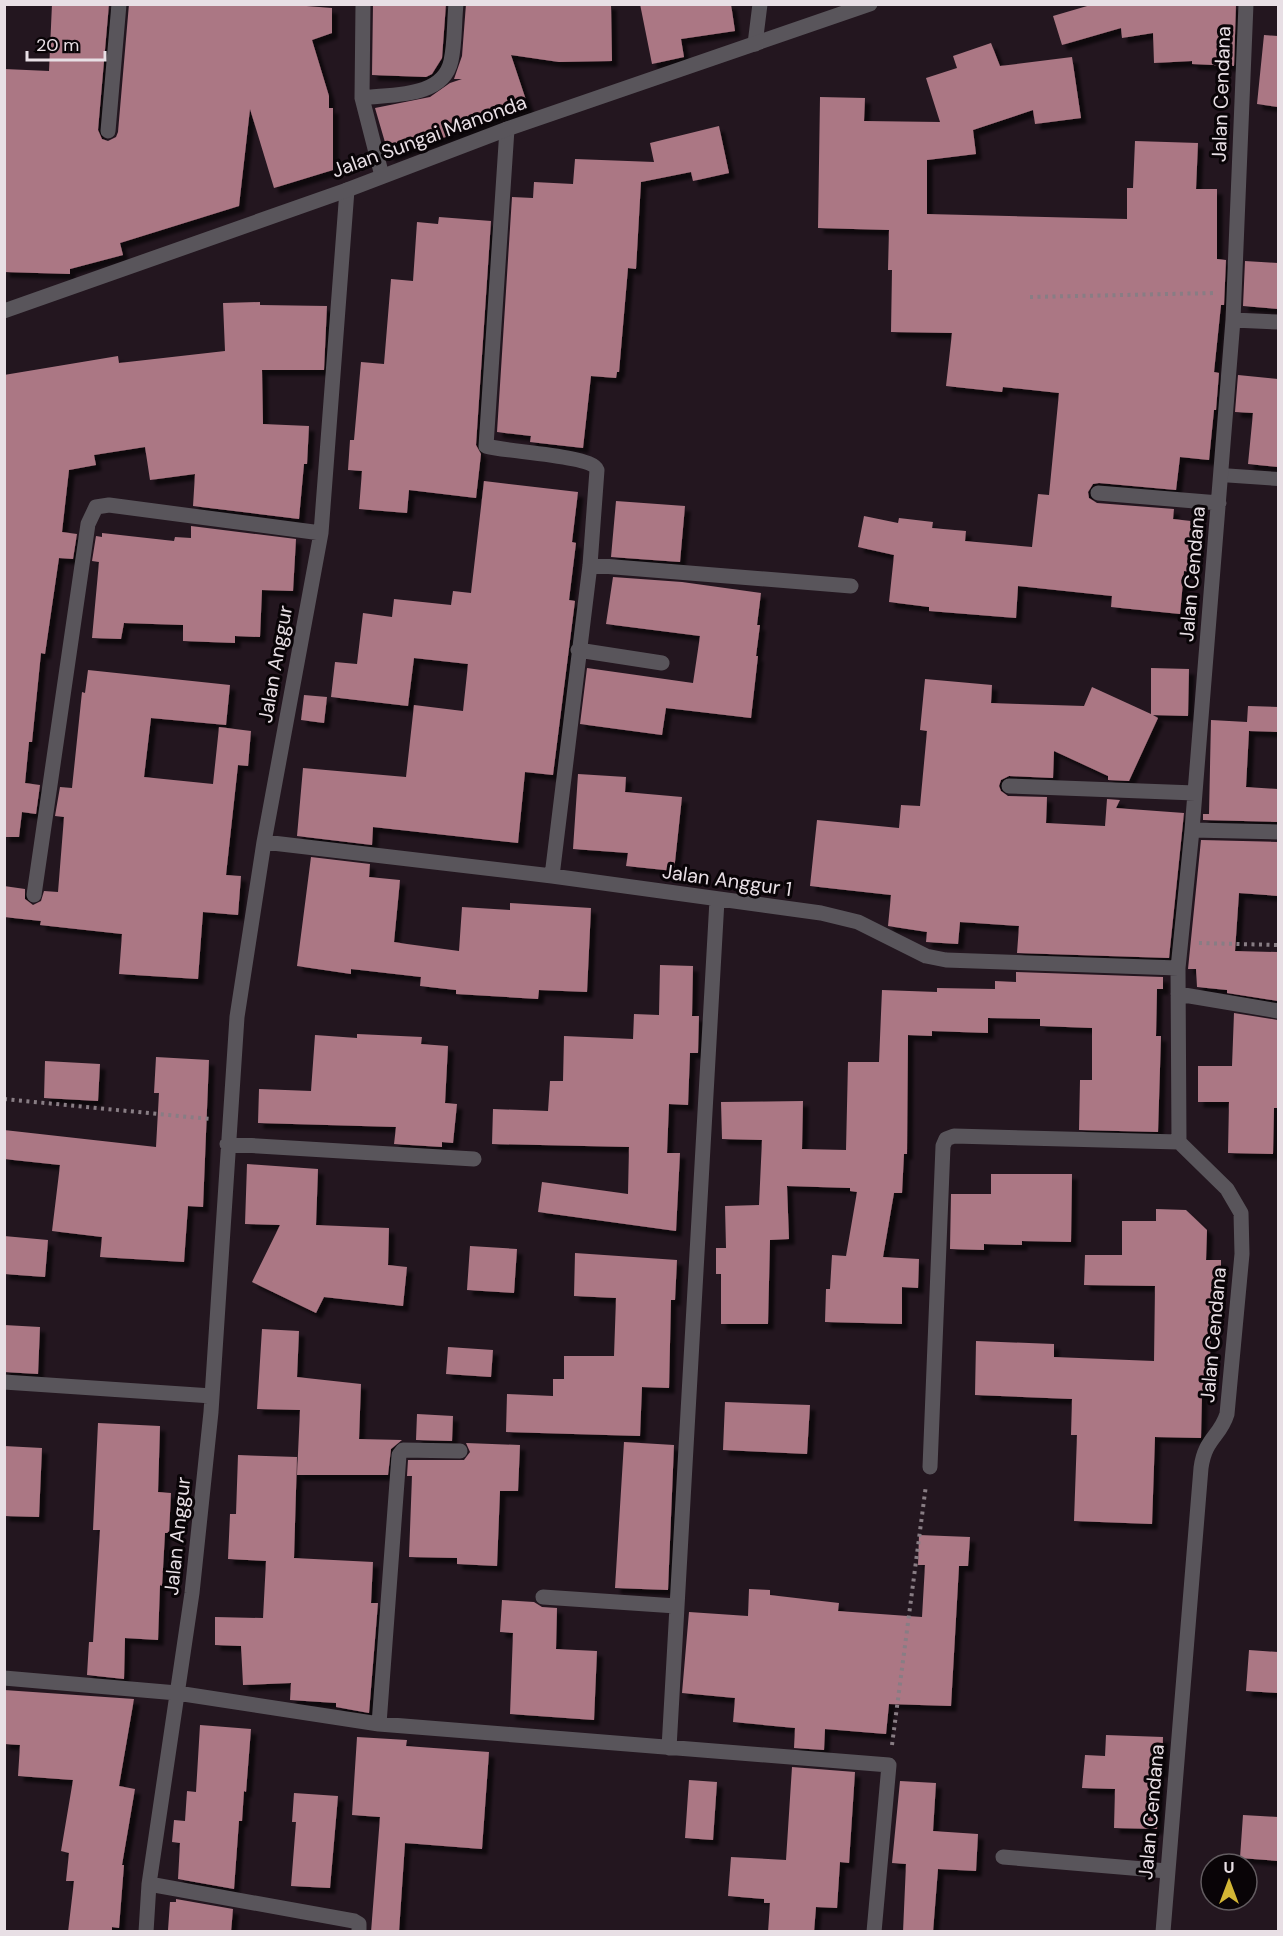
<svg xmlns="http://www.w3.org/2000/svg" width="1283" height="1936" viewBox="0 0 1283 1936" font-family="'DM Sans',sans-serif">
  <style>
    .building { fill: #ab7784; filter: url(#shadow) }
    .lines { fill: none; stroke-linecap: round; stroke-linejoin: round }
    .path { stroke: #887d84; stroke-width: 4; stroke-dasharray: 3 4.5; stroke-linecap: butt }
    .service { stroke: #59555b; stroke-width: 14 }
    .minor { stroke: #59555b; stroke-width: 15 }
    .tertiary { stroke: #59555b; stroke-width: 15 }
    .labels { text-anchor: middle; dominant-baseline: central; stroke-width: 6; stroke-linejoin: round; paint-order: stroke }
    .street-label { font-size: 20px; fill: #e8dfe5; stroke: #090407 }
  </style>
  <defs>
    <filter id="shadow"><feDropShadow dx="5.5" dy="5.5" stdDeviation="1.5" flood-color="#0009"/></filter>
  </defs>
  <rect width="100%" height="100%" fill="#23161f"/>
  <path class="building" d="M52 4H109L98 130 102 139 108 141 116 137 118 132 129 4H281L332 8V33L312 40 329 96V108H333V170L274 188 250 109 239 206 120 243 123 255 70 269V274L4 272V69L49 71Z
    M373 4H446L442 58 432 74 426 77 372 75Z
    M466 4H611L612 61 559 62 511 55 529 109 389 156 375 108 430 97 450 83 462 79H454L462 56Z
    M640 4H731L735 31 681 39 684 57 652 64Z
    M1094 4H1236L1234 66 1192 64V61L1154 63 1153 33 1122 38 1121 28 1062 45 1053 16Z
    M1264 35 1278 36V107L1257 104Z
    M991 43 1000 66 1072 57 1081 118 1035 124 1033 110 973 130 976 154 927 160V214L1127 219V188H1133L1135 141 1198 143 1196 189H1217V259L1226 260 1224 305H1221L1214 372 1219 373 1216 410H1214L1209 460 1180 457 1176 490 1099 483 1093 484 1088 492 1089 498 1097 503 1174 509 1173 519 1200 522 1195 572 1184 571 1180 614 1111 607 1112 596 1018 586 1016 618 929 611V607L889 602 894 555 858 547 864 516 898 523 899 518 933 522 932 528 966 531 965 541 1032 547 1038 494 1049 495 1059 393 1003 387 1002 392 946 386 952 333 891 332 892 270H888L889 230 818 228 820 97 865 98 864 121 940 122 926 78 957 68 953 56Z
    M719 126 729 173 693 181 691 172 641 182 636 269 628 268 619 372H617L616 378 591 376 583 448 530 442 531 436 497 432 512 197 533 198 534 182 573 184 575 159 654 162 650 143Z
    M439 217 491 221 476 445 481 454 476 498 409 490 407 513 359 509 362 471 348 470 350 440H354L361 362 384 364 391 279 413 281 417 222 438 224Z
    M1245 261 1278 263V309L1243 306Z
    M260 302V305L327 306 324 370H262L263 424 309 426 307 464H304L299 519 193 506 195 474 150 480 145 447 94 455 96 465 69 470 62 532 77 534 73 559 59 558 45 654 41 653 32 742H29L25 783 40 785 36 814 22 812 19 837H4V375L118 356 119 363 225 351 223 303Z
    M1238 375 1278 379V467L1248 464 1253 413 1235 412Z
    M484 481 578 492 572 542 576 543 569 600 575 601 553 775 525 772 518 843 373 827 372 845 297 836 303 768 406 777 414 705 463 711 468 664 414 658 408 706 331 697 335 662 357 664 363 613 392 617 394 599 451 605 453 591 471 593Z
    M616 501 685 506 680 562 611 557Z
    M191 526 296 539 293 591 262 590 260 637 235 636V643L183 641V625L124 623 121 639 92 638 99 562 92 561 96 536 102 537V533L174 541 175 537 191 538Z
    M613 577 682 582 761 593 757 625H760L756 656H758L751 718 666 708 662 735 580 724 587 668 693 683 700 636 606 624Z
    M1151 668 1189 669 1188 716 1153 715 1158 718 1129 781 1108 780V776L1054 751 1053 778 1009 776 1001 780 999 786 1001 791 1008 796 1047 797 1046 823 1105 826 1107 799 1120 800 1116 808 1184 813 1169 958 1017 953 1019 926 960 922 958 944 926 942 927 932 888 926 891 895 810 886 817 820 899 828 901 805 920 806 927 731 920 730 925 679 992 685 991 703 1084 706 1092 687 1151 714Z
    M88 670 230 685 226 725 151 718 144 777 213 784 219 727 251 731 248 766 238 765 226 875 241 876 238 915 203 912 198 979 119 974 122 934 40 925 41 921 4 917V886L25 889V899L33 905 41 901 44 891 58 892 64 817 55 816 60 787 72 788 82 692 85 693Z
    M304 695 327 697 324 723 301 720Z
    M1248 706 1278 707V732L1249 731 1246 787 1278 789V822L1203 820V814H1209L1211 720 1247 722Z
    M578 774 626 777 625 792 682 797 674 871 626 866 628 853 573 849Z
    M1201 840 1278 842V896L1239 893 1235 951 1278 952V1001L1227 993V990L1197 987 1196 969H1188Z
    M311 857 370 864 369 877 400 880 394 942 407 944 459 951 462 907 510 910V903L591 908 587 992 539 990 538 999 456 994V990L420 986 421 977 351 969V974L297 966Z
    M660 965 693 966 692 1016H699L698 1053H690L688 1105 669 1104 667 1153H680L676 1231 538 1212 542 1182 628 1194 629 1147 492 1144 493 1109 548 1111 550 1081H563L564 1036 633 1039 634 1014 659 1015Z
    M1016 972 1163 977V989H1157L1156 1036H1161L1158 1132 1079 1130 1080 1080H1092V1028L1040 1026V1019L988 1018V1033L932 1031V1036L908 1035 907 1154H904L902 1193H894L883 1257 919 1259 918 1288 902 1287V1324L825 1322 826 1289H830L832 1255 846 1256 857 1192 850 1191V1188L787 1186 789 1239 770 1240 768 1324H721V1274H716V1248H726L725 1206 759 1205 762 1140 722 1139 721 1102 803 1101 802 1149 846 1150 848 1062H879L882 990 937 992V988L995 989V981L1016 982Z
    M1234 1013 1278 1020V1108H1274L1273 1154 1228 1153 1229 1102H1198V1066H1232Z
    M357 1034 422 1037 421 1044 448 1046 445 1103 457 1104 453 1143 442 1142V1147L394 1144 396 1127 258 1123 259 1089 311 1091 315 1035 357 1038Z
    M156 1057 209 1060 203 1207 188 1206 184 1262 100 1257 102 1237 52 1231 60 1165 4 1159V1130L156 1147 159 1093H154Z
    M45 1061 100 1064 98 1101 44 1098Z
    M247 1164 318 1169 316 1225 389 1228 388 1265 407 1267 403 1306 324 1297 316 1313 252 1282 280 1225 245 1224Z
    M991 1174H1072L1071 1242 1022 1241V1245L984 1244V1250L950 1249 951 1194H991Z
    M1156 1209 1186 1210 1207 1230 1206 1260H1221V1285H1212L1209 1394H1202L1201 1438 1155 1437 1152 1524 1074 1521 1077 1435H1071L1072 1399 975 1395 976 1341 1054 1344V1357L1154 1361 1155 1286 1084 1285 1085 1255H1122V1221H1156Z
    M4 1236 48 1240 45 1277 4 1274Z
    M470 1246 517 1249 514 1293 467 1290Z
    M575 1253 677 1260 675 1300H671L669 1388 642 1387 640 1436 506 1432 507 1394 553 1396V1379H564V1356H614L616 1298 574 1296Z
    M4 1325 40 1327 38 1374 4 1372Z
    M262 1329 299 1331 297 1377 361 1384 359 1439 402 1440 391 1449 388 1475H297L300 1410 257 1409Z
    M448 1347 493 1350 491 1377 446 1374Z
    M725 1402 810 1405 807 1454 723 1450Z
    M417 1414 453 1416 452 1441 416 1440Z
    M98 1423 160 1426 158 1492 171 1493 169 1533H165L162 1586 160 1585 158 1640 125 1638 124 1679 87 1675 89 1642H93L100 1530H93Z
    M624 1442 674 1445 668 1590 615 1588Z
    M466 1443 520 1445 518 1491H500L497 1566 457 1564V1558L409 1557 412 1476H407L408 1460H464L470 1452Z
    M4 1446 42 1448 39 1517 4 1516Z
    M238 1455 297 1457 294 1558 373 1562 371 1603H378L369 1713 336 1707V1703L290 1700 291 1683 243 1685 241 1646 215 1645V1617L263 1618 266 1561 228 1559 230 1514H236Z
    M919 1535 970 1537 968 1566H959L951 1706 889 1704 886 1734 825 1729 824 1750 794 1748 795 1728 733 1722 735 1698 682 1693 689 1612 748 1616 749 1589 770 1590V1595L839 1603 838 1611 922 1617 925 1565H918Z
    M502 1600 534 1602 542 1607 557 1608 556 1649 597 1651 594 1720 510 1714 513 1633 500 1632Z
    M1249 1650 1278 1652V1693L1246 1691Z
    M4 1690 134 1699 119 1786 135 1789 122 1865H124L119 1928 112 1927V1932H68L74 1881H66L69 1853 61 1851 73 1780 18 1776 20 1745 4 1744Z
    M200 1725 251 1729 246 1792 244 1791 242 1821H239L234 1889 178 1879 180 1843 172 1842 174 1820 185 1821 187 1791 196 1792Z
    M1106 1735 1163 1737 1162 1772H1159L1157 1829 1114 1828 1115 1789 1082 1788 1085 1755 1105 1756Z
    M357 1737 407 1740 406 1746 489 1752 482 1849 405 1843 399 1932H371L380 1817 352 1815Z
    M792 1767 855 1772 849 1863 840 1862 837 1908 816 1907 814 1932H768L770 1903H764V1899L728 1896 731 1857 786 1860Z
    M689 1780 717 1782 713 1840 685 1838Z
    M900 1781 936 1783 933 1831 978 1834 976 1871 938 1869 933 1932H903L906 1864 892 1863Z
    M294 1793 338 1796 330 1888 291 1886 296 1822H292Z
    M1243 1815 1278 1817V1861L1240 1858Z
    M176 1899 233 1909 231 1932 168 1930 170 1902H176Z"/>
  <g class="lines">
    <path class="path" d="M1030 297 1216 293
      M1199 943 1278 945
      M4 1099 210 1119
      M892 1745 926 1485"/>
    <path class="service" d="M1221 475 1278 479"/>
    <path class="minor" d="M363 4 362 98 382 176
      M755 44 760 4
      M362 98C392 94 443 98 451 61 455 43 454 23 456 4
      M507 129 486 446C505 452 592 455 597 470L590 565 552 876
      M108 131 119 4
      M1233 320 1278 322
      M1098 493 1219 503
      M590 565 851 586
      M578 650 662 663
      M1009 786 1195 793
      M1192 830 1278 832
      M264 842 552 876 821 913 858 922 926 956 946 960 1178 968
      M34 895 88 524 96 507 109 505 321 533
      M1178 994 1278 1011
      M227 1144 474 1159
      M4 1382 212 1396
      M930 1467 943 1146 946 1139 954 1136 1179 1142
      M543 1597 676 1606
      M4 1678 177 1693 379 1724 889 1765 874 1932
      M379 1724 399 1455 403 1450 460 1451
      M669 1748 717 900
      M1003 1857 1167 1871
      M149 1884 354 1921 359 1924V1932
      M146 1932 149 1884 192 1593 211 1412 237 1017 264 842 321 533 347 190
      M1163 1932 1201 1468C1205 1438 1220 1437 1227 1414L1242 1254 1241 1213 1227 1189 1179 1142 1178 968 1192 830 1233 320 1246 4"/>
    <path class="tertiary" d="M4 311 347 190 507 129 870 4"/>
  </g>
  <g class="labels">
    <g class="street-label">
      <text transform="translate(1221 94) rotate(-88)">Jalan Cendana</text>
      <text transform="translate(429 136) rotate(-20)">Jalan Sungai Manonda</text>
      <text transform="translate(1192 574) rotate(-85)">Jalan Cendana</text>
      <text transform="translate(275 664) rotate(-80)">Jalan Anggur</text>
      <text transform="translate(727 880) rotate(8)">Jalan Anggur 1</text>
      <text transform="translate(1213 1335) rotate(-85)">Jalan Cendana</text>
      <text transform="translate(177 1536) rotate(-84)">Jalan Anggur</text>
      <text transform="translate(1151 1812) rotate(-85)">Jalan Cendana</text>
    </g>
  </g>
  <rect width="1283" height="1936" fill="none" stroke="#e8dfe5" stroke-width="12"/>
  <g transform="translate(1229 1882)"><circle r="28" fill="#090407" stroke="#625c60" stroke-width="1.5"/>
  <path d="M0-4.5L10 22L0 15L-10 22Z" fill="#d3b635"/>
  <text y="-9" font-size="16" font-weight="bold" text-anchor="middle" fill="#e8dfe5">U</text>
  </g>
  <path d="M27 51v9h78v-9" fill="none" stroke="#e8dfe5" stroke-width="3"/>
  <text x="36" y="51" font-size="18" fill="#e8dfe5" stroke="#090407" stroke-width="4.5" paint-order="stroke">20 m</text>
</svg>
